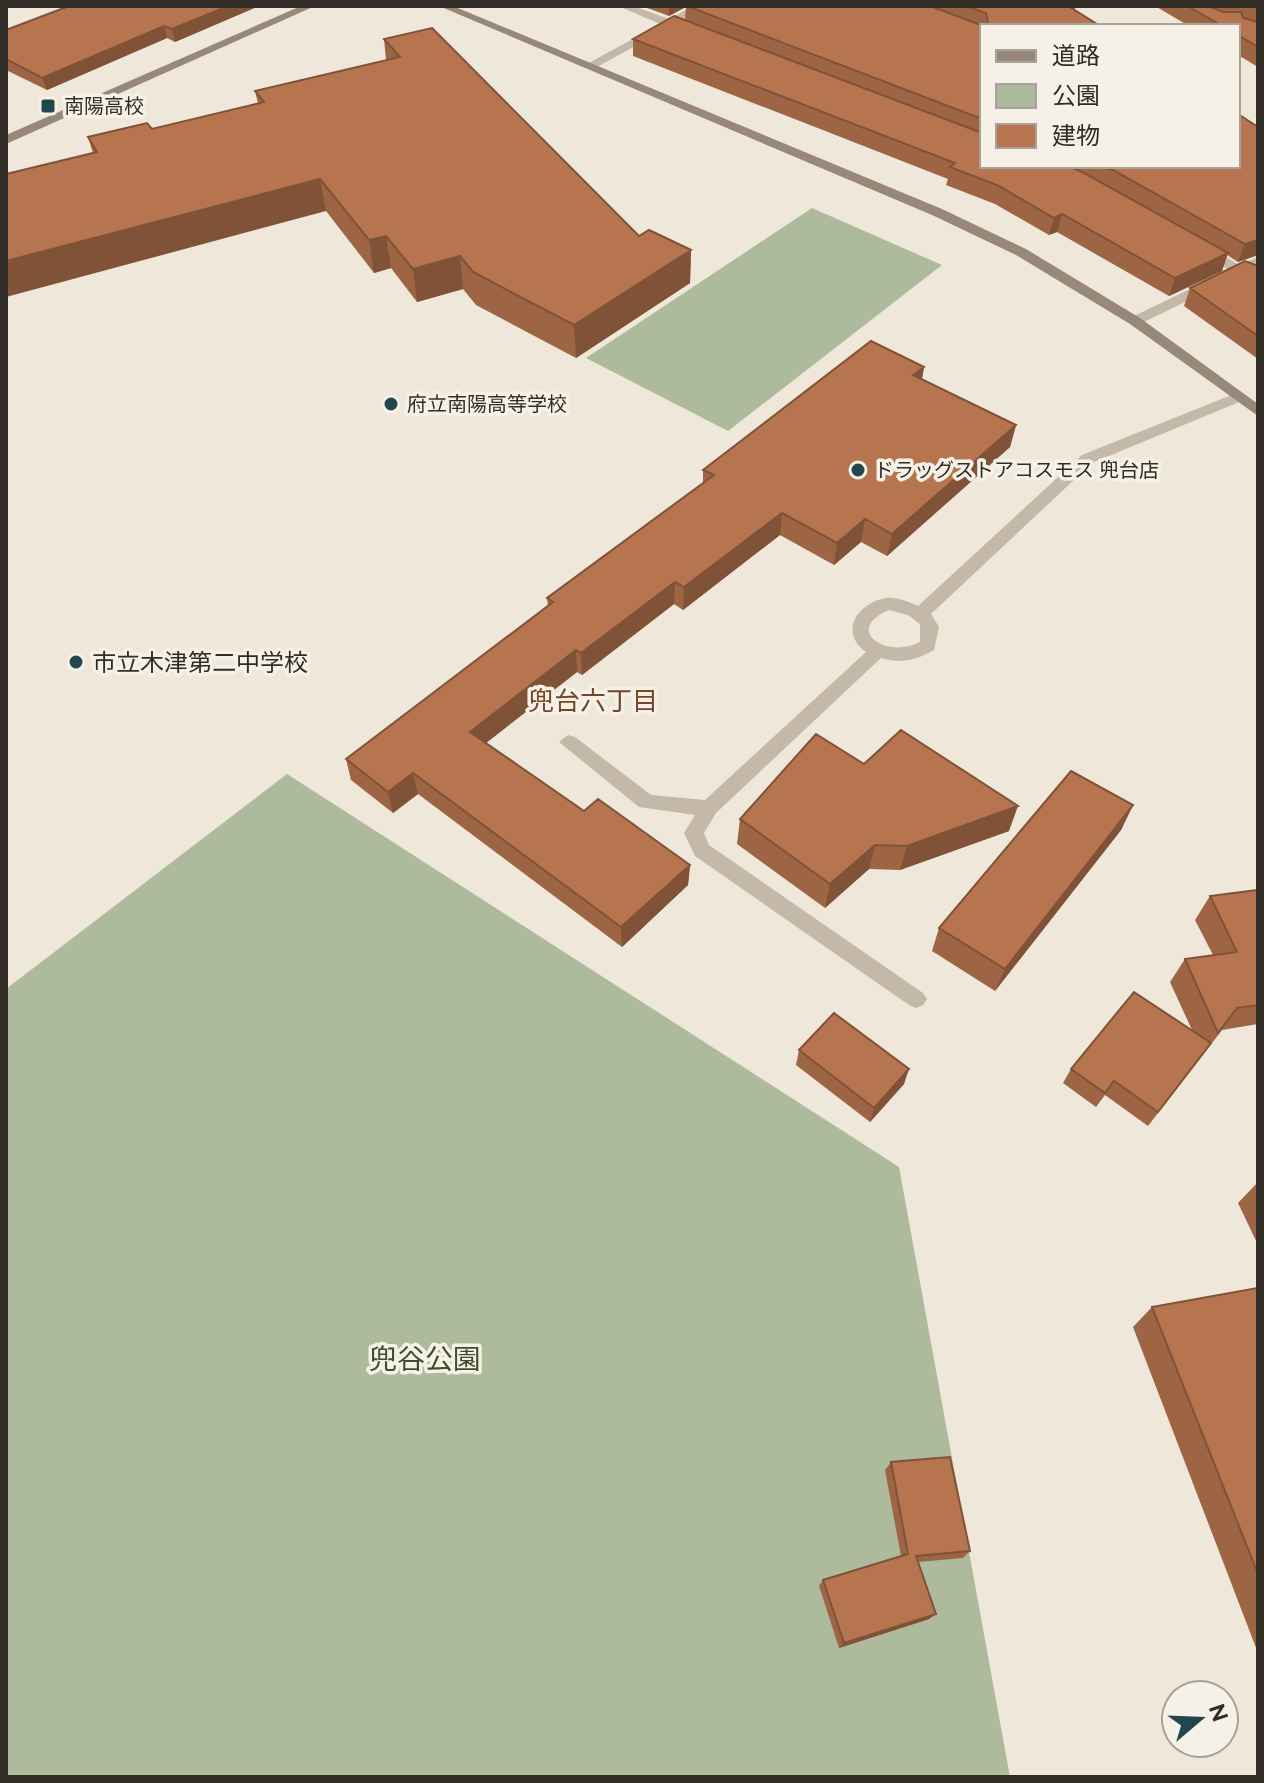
<svg xmlns="http://www.w3.org/2000/svg" width="1264" height="1783" viewBox="0 0 1264 1783" font-family="Raleway,'Noto Sans JP',sans-serif">
  <style>
    .green { fill: #adbb9c }
    .lines { fill: none; stroke-linecap: round; stroke-linejoin: round }
    .lane { fill: #c4b8a8; fill-rule: evenodd }
    .street { fill: #c4b8a8; fill-rule: evenodd }
    .secondary { fill: #98887a; fill-rule: evenodd }
    .wall { fill: #9d6544 }
    .shaded-wall { fill: #805237 }
    .building { fill: #b7754f; stroke: #805237; stroke-width: 2 }
    .poi-dot { fill: #22464f; stroke: #f6f1e6; stroke-width: 3 }
    .labels { text-anchor: middle; dominant-baseline: central; stroke-width: 7; stroke-linejoin: round; paint-order: stroke }
    .far-poi-label { font-size: 20px; fill: #322c27; stroke: #f6f1e6; text-anchor: start }
    .poi-label { font-size: 24px; fill: #322c27; stroke: #f6f1e6; text-anchor: start }
    .neighbourhood-label { font-size: 26px; fill: #77462a; stroke: #f6f1e6 }
    .near-park-label { font-size: 28px; fill: #3e4d2e; stroke: #f6f1e6 }
  </style>
  <rect width="100%" height="100%" fill="#eee7da"/>
  <path class="green" d="M812 208 942 265 728 431 586 358Z
    M287 774 899 1167 1010 1777H6V989Z"/>
  <g class="lines">
    <path class="lane" d="M1239 392 1244 394V400L1092 463 931 614 939 627 934 650C916 660 902 664 881 658L716 813 704 833 709 845 923 993 927 999 923 1005 916 1008 909 1005 695 856 684 833 695 815 639 807 559 742 568 735 575 737 651 795 705 800 866 652C838 632 858 602 887 598 897 597 909 602 918 606L1082 455ZM889 610 908 615 920 624V642C885 660 843 629 889 610Z"/>
    <path class="street" d="M618 6H633L669 19 693 6H706L678 23 694 29V33L670 27 595 68H587V64L660 24Z
      M1197 245H1207L1239 265 1258 257V266L1249 271 1258 276V286L1238 276 1140 324H1130V318L1229 270 1197 251Z"/>
    <path class="secondary" d="M301 6H315L6 144V135Z
      M439 6H453L942 209 1026 249 1140 318 1258 404V416L1130 324 1016 255 932 215Z"/>
  </g>
  <path class="wall" d="M69 6H259L175 42 167 38 47 90 6 70V30Z
    M642 6H1077L1074 10 982 26V166H1238L1258 255 1238 262 1227 255 1222 271 1169 296 1057 232 1049 235 995 204 946 185 948 179 633 56V39L685 20 686 7 669 16Z
    M1155 6H1258V67L1238 55V26H1189Z
    M384 39 639 236 691 250 690 283 576 358 476 305 463 289 417 302 391 268 374 273 326 211 93 153 88 137 152 129 258 103 255 91 386 60Z
    M1258 263V359L1184 306 1190 288 1257 266Z
    M924 367 922 379 1016 425 1010 447 887 556 861 542 834 565 780 535 683 610 674 604 582 675 577 672 486 743 584 811 690 865 688 885 622 947 418 794 393 813 351 780 346 759 548 606 547 598 703 484V470Z
    M864 764 1009 831 900 870 869 869 825 908 737 844 740 819Z
    M1133 805 1121 830 995 991 932 951 939 928Z
    M1258 890V1024L1222 1030 1148 1126 1105 1095 1096 1107 1063 1083 1071 1069 1192 1030 1170 982 1185 959 1213 955 1195 920 1210 896Z
    M799 1050 904 1084 870 1122 796 1065Z
    M1258 1182V1245L1238 1203Z
    M1258 1288V1653L1133 1327 1152 1307Z
    M891 1462 970 1551 963 1558 918 1562 936 1614 929 1619 839 1648 819 1586 823 1580 901 1556 885 1470Z"/>
  <path class="shaded-wall" d="M228 6H259L175 42 172 29Z
    M669 6H687L669 16Z
    M164 26 167 38 47 90 42 78Z
    M320 179 326 211 6 297V261Z
    M1062 214 1057 232 1049 235 1054 218Z
    M386 236 391 268 374 273 369 240Z
    M1258 240V255L1238 262 1245 244Z
    M691 250 690 283 576 358 574 325Z
    M1228 253 1222 271 1169 296 1175 278Z
    M460 256 463 289 417 302 413 269Z
    M924 367 920 389 913 375Z
    M1016 425 1010 447 887 556 892 534Z
    M782 513 780 535 683 610 684 587Z
    M865 519 861 542 834 565 837 543Z
    M675 582 674 604 582 675 581 653Z
    M576 650 577 672 473 753 470 732Z
    M413 773 418 794 393 813 388 792Z
    M1133 805 1121 830 995 991 1005 969Z
    M1018 806 1009 831 900 870 907 846Z
    M875 845 869 869 825 908 830 884Z
    M690 865 688 885 622 947 621 927Z
    M909 1069 904 1084 870 1122 874 1108Z
    M936 1614 929 1619 839 1648 844 1643Z"/>
  <path class="building" d="M69 6H228L172 29 164 26 42 78 6 59V30Z
    M687 6H930L984 26 988 23 986 13 965 6H1070V7L1100 26H982V119Z
    M1188 6H1207L1224 12H1241L1243 18 1258 22V47L1238 35V26H1222Z
    M674 16 982 133V166H1068L1082 172 1228 253 1175 278 1062 214 1054 218 999 186 950 167 955 163 633 39Z
    M432 28 639 236 649 230 691 250 574 325 473 272 460 256 413 269 386 236 369 240 320 179 6 261V174L97 152 88 137 147 123 152 129 264 102 255 91 400 57 384 39Z
    M1238 114 1258 127V240L1245 244 1113 170 1102 166H1238Z
    M1245 261 1258 266V336L1190 288Z
    M871 341 924 367 913 375 1016 425 892 534 865 519 837 543 782 513 684 587 675 582 581 653 576 650 470 732 584 811 598 799 690 865 621 927 413 773 388 792 346 759 553 602 547 598 714 475 703 470Z
    M901 730 1018 806 907 846 875 845 830 884 740 819 816 734 864 764Z
    M1071 771 1133 805 1005 969 939 928Z
    M1258 890V1005L1237 1008 1218 1033 1185 959 1237 952 1210 896Z
    M1134 992 1211 1043 1158 1112 1114 1081 1105 1093 1071 1069Z
    M834 1013 909 1069 874 1108 799 1050Z
    M1258 1288V1574L1152 1307Z
    M950 1457 970 1551 916 1556 936 1614 844 1643 823 1580 908 1554 891 1462Z"/>
  <g class="poi-dot">
    <rect x="40" y="98" width="16" height="16" rx="4"/>
    <circle cx="391" cy="404" r="8"/>
    <circle cx="858" cy="470" r="8"/>
    <circle cx="76" cy="662" r="8"/>
  </g>
  <g class="labels">
    <g class="far-poi-label">
      <text x="64" y="106">南陽高校</text>
      <text x="407" y="404">府立南陽高等学校</text>
      <text x="874" y="470">ドラッグストアコスモス 兜台店</text>
    </g>
    <g class="poi-label">
      <text x="92" y="662">市立木津第二中学校</text>
    </g>
    <g class="neighbourhood-label">
      <text x="593" y="701">兜台六丁目</text>
    </g>
    <g class="near-park-label">
      <text x="425" y="1359">兜谷公園</text>
    </g>
  </g>
  <rect width="1264" height="1783" fill="none" stroke="#322c27" stroke-width="16"/>
  <rect x="980" y="24" width="260" height="144" fill="#f6f1e6" stroke="#a8a29a" stroke-width="2"/>
  <rect x="996" y="50" width="40" height="12" fill="#98887a" stroke="#a8a29a" stroke-width="2"/>
  <text x="1052" y="64" font-size="24" fill="#322c27">道路</text>
  <rect x="996" y="84" width="40" height="24" fill="#adbb9c" stroke="#a8a29a" stroke-width="2"/>
  <text x="1052" y="104" font-size="24" fill="#322c27">公園</text>
  <rect x="996" y="124" width="40" height="24" fill="#b7754f" stroke="#a8a29a" stroke-width="2"/>
  <text x="1052" y="144" font-size="24" fill="#322c27">建物</text>
  <g transform="translate(1200 1719) rotate(71)"><circle r="38" fill="#f6f1e6" stroke="#a8a29a" stroke-width="2"/>
  <path d="M0-6L14 30L0 20L-14 30Z" fill="#22464f"/>
  <text y="-12" font-size="22" font-weight="bold" text-anchor="middle" fill="#322c27">N</text>
  </g>
</svg>
